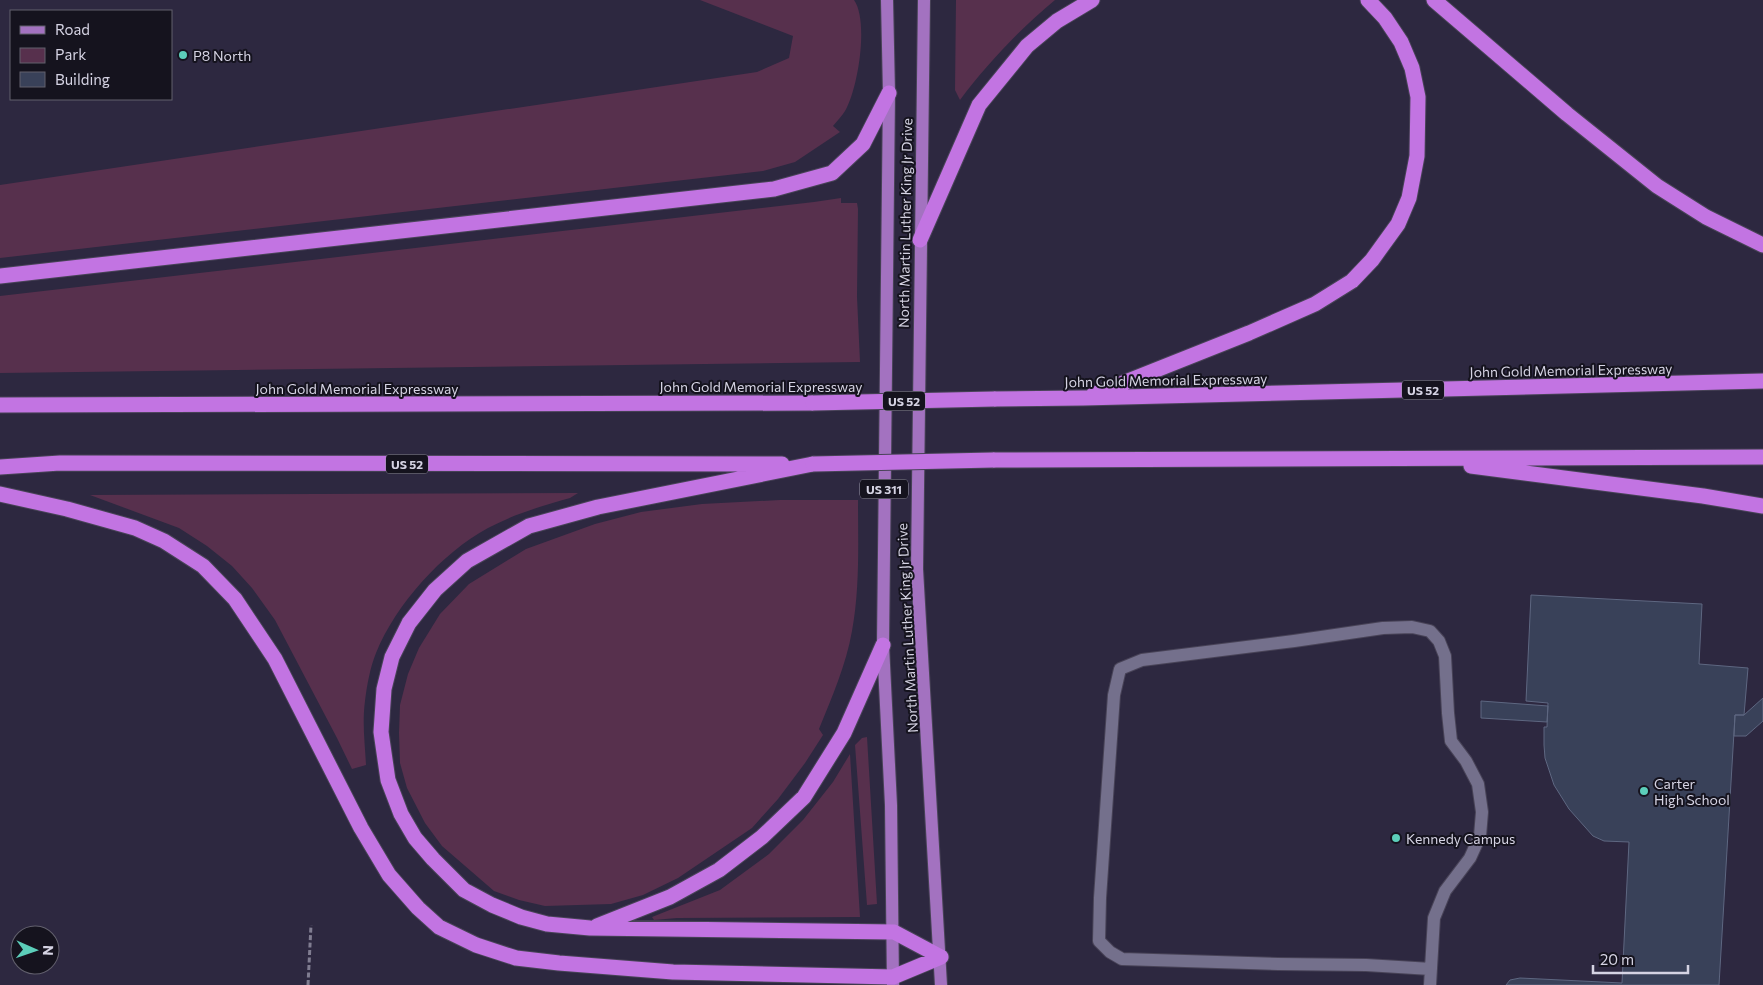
<svg xmlns="http://www.w3.org/2000/svg" width="1763" height="985" viewBox="0 0 1763 985" font-family="Commissioner,sans-serif">
  <style>
    .green { fill: #57304d }
    .building { fill: #394159; stroke: #5e6781 }
    .lines { fill: none; stroke-linecap: round; stroke-linejoin: round }
    .minor-casing { stroke: #484357; stroke-width: 14 }
    .major-casing { stroke: #484357; stroke-width: 14 }
    .highway-casing { stroke: #484357; stroke-width: 17 }
    .path { stroke: #807d91; stroke-width: 3; stroke-dasharray: 5 2.5; stroke-linecap: butt }
    .minor { stroke: #74708c; stroke-width: 12 }
    .major { stroke: #a372c0; stroke-width: 12 }
    .highway { stroke: #c274e2; stroke-width: 15 }
    .highway-bridge-casing { stroke: #484357; stroke-width: 17; stroke-linecap: butt }
    .highway-bridge { stroke: #c274e2; stroke-width: 15 }
    .poi-dot { fill: #5cceba; stroke: #15131e; stroke-width: 2 }
    .labels { text-anchor: middle; dominant-baseline: central; stroke-width: 4; stroke-linejoin: round; paint-order: stroke }
    .shield { fill: #15131e; stroke: #9b99a8; stroke-width: 1 }
    .shield-label { font-size: 12px; font-weight: bold; fill: #d5d3e3 }
    .poi-label { font-size: 14px; fill: #d5d3e3; stroke: #15131e; text-anchor: start }
    .street-label { font-size: 14px; fill: #d5d3e3; stroke: #15131e }
  </style>
  <rect width="100%" height="100%" fill="#2d2840"/>
  <path class="green" d="M700 0H854C869 21 858 89 845 111 842 116 837 121 833 126L840 132 795 162 763 171 0 258V185L757 72 789 58 793 36Z
    M956 0H1055C1020 29 987 64 960 100L955 90Z
    M841 198V203H857L858 209 857 297 860 362 0 373V296L814 202Z
    M578 493 570 498C542 506 514 514 488 528 442 553 396 604 376 653 370 668 367 685 365 701 362 723 365 744 366 765L352 769 337 738 275 620 252 588 232 566 207 546 179 528 90 495Z
    M780 500H858C858 544 860 588 852 631 846 665 832 697 819 729L823 735 805 763 778 799 752 828 678 878 643 895 611 904 545 906 519 900 494 891 442 846 425 823 407 788 400 763 399 733 400 705 408 674 419 648 440 614 469 584 526 549 595 524 641 512 702 504Z
    M867 737 877 904 867 905 855 745 862 738Z
    M850 754 860 917 677 918 654 920 652 917 720 890 769 854 803 820 833 782Z"/>
  <path class="building" d="M1531 595 1702 604 1699 664 1748 668 1744 715H1735L1719 985H1506L1510 980 1520 978 1622 983 1629 842 1604 841 1593 836 1569 809 1554 785 1545 758 1544 745V727H1547L1548 703 1526 701Z
    M1763 698V721L1746 736H1734L1735 715H1744Z
    M1481 701 1548 706 1547 722 1481 718Z"/>
  <g class="lines">
    <defs>
      <path id="minor" d="M1430 985 1434 918 1445 891 1470 858 1480 836 1482 812 1478 784 1466 761 1451 741 1448 713 1445 656 1439 641 1430 631 1412 627 1383 628 1294 641 1142 660 1120 669 1114 695 1100 898 1099 941 1110 952 1122 959 1278 964 1366 965 1431 969"/>
      <path id="major" d="M887 0 889 93 883 645 891 805 893 985
        M924 0 917 569 941 985"/>
      <path id="highway" d="M1434 0 1567 114 1657 186 1706 217 1763 245
        M920 240 979 105 1027 46 1057 21 1092 0
        M0 276 774 189 832 173 863 144 889 93
        M1093 395 1249 333 1315 304 1352 281 1372 260 1398 224 1409 198 1417 156 1418 97 1412 68 1401 42 1385 18 1368 0
        M994 399 1083 398 1763 381
        M0 405 813 403
        M993 460 1763 457
        M813 464 598 507 529 526 467 561 435 590 409 623 392 657 384 689 381 732 388 780 401 814 415 838 433 859 464 890 492 905 521 917 547 924 590 928 894 932 941 957
        M1471 466 1703 496 1763 506
        M0 467 60 463 782 464
        M0 494 67 509 135 528 164 541 203 566 235 599 275 659 361 828 389 875 418 908 439 927 476 945 516 958 559 963 673 972 893 977 941 957
        M597 926 670 897 719 870 762 837 804 797 844 733 883 645"/>
    </defs>
    <use href="#minor" class="minor-casing"/>
    <use href="#major" class="major-casing"/>
    <use href="#highway" class="highway-casing"/>
    <path class="path" d="M308 985 311 925"/>
    <use href="#minor" class="minor"/>
    <use href="#major" class="major"/>
    <use href="#highway" class="highway"/>
    <defs>
      <path id="highway-bridge" d="M813 403 994 399
        M813 464 993 460"/>
    </defs>
    <use href="#highway-bridge" class="highway-bridge-casing"/>
    <use href="#highway-bridge" class="highway-bridge"/>
  </g>
  <g class="poi-dot">
    <circle cx="183" cy="55" r="5"/>
    <circle cx="1644" cy="791" r="5"/>
    <circle cx="1396" cy="838" r="5"/>
  </g>
  <g class="labels">
    <g class="shield">
      <rect x="1402" y="380.5" width="42" height="19" rx="4"/>
      <rect x="883" y="391.5" width="42" height="19" rx="4"/>
      <rect x="386" y="454.5" width="42" height="19" rx="4"/>
      <rect x="860" y="479.5" width="48" height="19" rx="4"/>
    </g>
    <g class="shield-label">
      <text x="1423" y="390">US 52</text>
      <text x="904" y="401">US 52</text>
      <text x="407" y="464">US 52</text>
      <text x="884" y="489">US 311</text>
    </g>
    <g class="poi-label">
      <text x="193" y="55">P8 North</text>
      <text x="1654" y="783">Carter<tspan x="1654" dy="16">High School</tspan></text>
      <text x="1406" y="838">Kennedy Campus</text>
    </g>
    <g class="street-label">
      <text transform="translate(905 223) rotate(-89)">North Martin Luther King Jr Drive</text>
      <text transform="translate(1571 370) rotate(-1)">John Gold Memorial Expressway</text>
      <text transform="translate(1166 380) rotate(-1)">John Gold Memorial Expressway</text>
      <text x="761" y="386">John Gold Memorial Expressway</text>
      <text x="357" y="388">John Gold Memorial Expressway</text>
      <text transform="translate(907 628) rotate(-93)">North Martin Luther King Jr Drive</text>
    </g>
  </g>
  <rect x="10" y="10" width="162" height="90" fill="#15131e" stroke="#62606d"/>
  <rect x="20" y="26" width="25" height="8" fill="#a372c0" stroke="#62606d"/>
  <text x="55" y="35" font-size="15" fill="#d5d3e3">Road</text>
  <rect x="20" y="48" width="25" height="15" fill="#57304d" stroke="#62606d"/>
  <text x="55" y="60" font-size="15" fill="#d5d3e3">Park</text>
  <rect x="20" y="72" width="25" height="15" fill="#394159" stroke="#62606d"/>
  <text x="55" y="85" font-size="15" fill="#d5d3e3">Building</text>
  <g transform="translate(35 950) rotate(92)"><circle r="24" fill="#15131e" stroke="#62606d"/>
  <path d="M0-4L9 19L0 12L-9 19Z" fill="#5cceba"/>
  <text y="-8" font-size="14" font-weight="bold" text-anchor="middle" fill="#d5d3e3">N</text>
  </g>
  <path d="M1593 965v8h95v-8" fill="none" stroke="#d5d3e3" stroke-width="2.5"/>
  <text x="1600" y="965" font-size="15" fill="#d5d3e3" stroke="#15131e" stroke-width="4" paint-order="stroke">20 m</text>
</svg>
